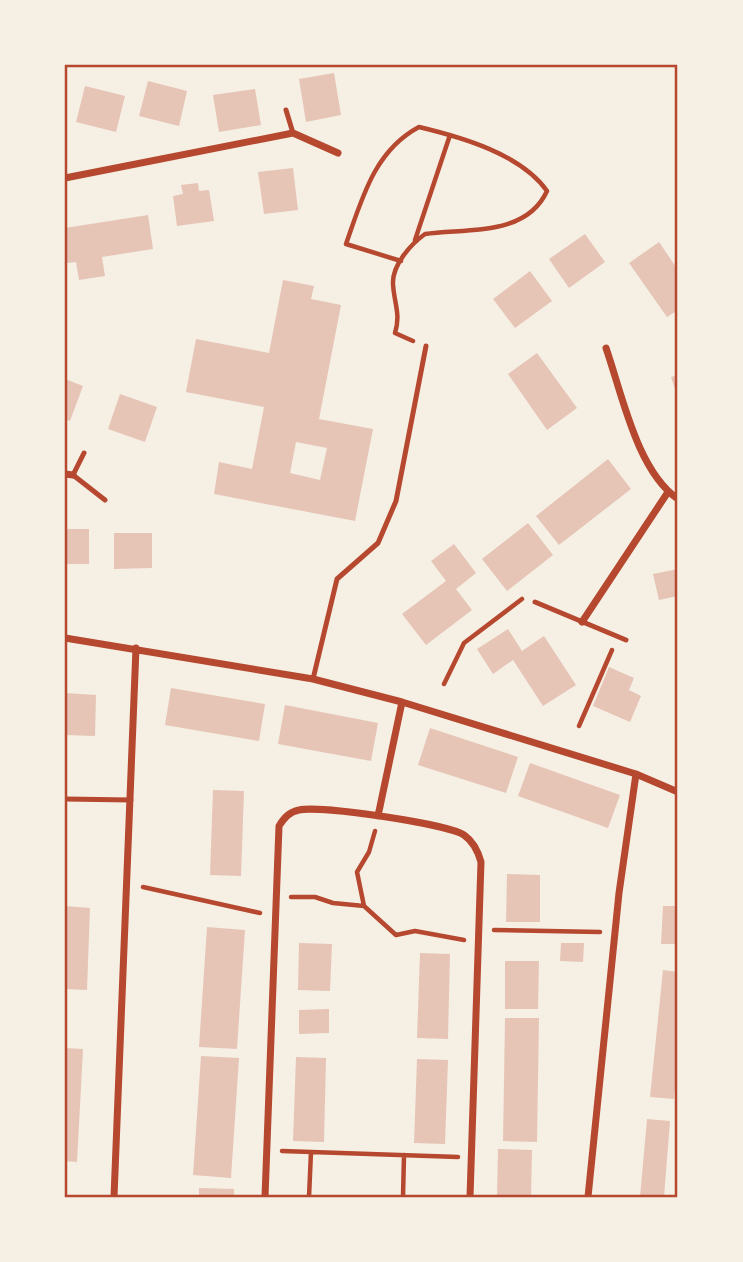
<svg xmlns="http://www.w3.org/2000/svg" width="743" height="1262" viewBox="0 0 743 1262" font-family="Figtree,sans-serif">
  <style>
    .building { fill: #e6c5b7; fill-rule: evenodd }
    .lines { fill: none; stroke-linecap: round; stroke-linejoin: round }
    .path { stroke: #b5482f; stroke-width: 4.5 }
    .service { stroke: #b5482f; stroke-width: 5 }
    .minor { stroke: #b5482f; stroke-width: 7 }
    .neatline { fill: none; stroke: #b5482f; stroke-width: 2.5 }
  </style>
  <rect width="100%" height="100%" fill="#f6efe4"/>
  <path class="building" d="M334 73 341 115 306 122 299 79Z
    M148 81 187 91 179 126 139 116Z
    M85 86 125 96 116 132 76 122Z
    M255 89 261 125 219 132 213 95Z
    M293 168 298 210 264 214 258 172Z
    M198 183 199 191 209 190 214 221 177 226 173 196 183 194 181 185Z
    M148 215 153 249 102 257 105 276 79 280 76 262 67 263 65 228Z
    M585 234 605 262 569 288 549 259Z
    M659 242 678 270V310L667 317 629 263Z
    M530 271 552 301 515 328 493 299Z
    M283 280 314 286 311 299 341 305 319 419 373 429 355 521 214 494 219 462 252 469 264 407 186 392 196 339 269 353ZM296 442 327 448 320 480 290 473Z
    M537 353 577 408 547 430 508 374Z
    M678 375V398L671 377Z
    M65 379 83 386 70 421 65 419Z
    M120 394 157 407 145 442 108 429Z
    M608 459 631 489 559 545 536 516Z
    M528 523 553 555 507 591 482 559Z
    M65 529H89V564H65Z
    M114 533H152V568L114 569Z
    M454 544 476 573 456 589 472 610 426 645 402 614 446 581 431 561Z
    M678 569V596L659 600 653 574Z
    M508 629 522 651 544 636 576 685 543 706 513 660 493 674 477 649Z
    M609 667 634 678 629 690 641 696 630 722 593 706Z
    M171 688 265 704 259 741 165 725Z
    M65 693 96 695 95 736 65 735Z
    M285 705 378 723 371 761 278 744Z
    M430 728 518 757 506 793 418 765Z
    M530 763 620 795 608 828 518 796Z
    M213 790 244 791 241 876 210 875Z
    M507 874 540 875V922H506Z
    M65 906 90 908 87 990 65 989Z
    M663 906H678V944H661Z
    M207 927 245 930 237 1049 199 1047Z
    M299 943 332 944 330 991 298 990Z
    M561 943H584L583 962 560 961Z
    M420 953 450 954 448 1039 417 1038Z
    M505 961H539L538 1009H505Z
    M663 970 678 972V1062L674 1099 650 1097Z
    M329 1009V1033L299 1034V1010Z
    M505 1018H539L537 1142 503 1141Z
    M65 1048 83 1049 77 1162 65 1161Z
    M201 1056 239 1058 231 1178 193 1175Z
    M296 1057 326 1058 324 1142 293 1141Z
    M417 1059 448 1060 445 1144 414 1143Z
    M647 1119 670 1121 664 1197H640Z
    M498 1149 532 1150 531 1197H497Z
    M199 1188 234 1189V1197H199Z"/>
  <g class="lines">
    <path class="path" d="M415 240 450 135
      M401 261 346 244C362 199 374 151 419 127 461 137 521 154 547 191 526 237 466 228 425 234 411 244 392 265 393 284 394 303 401 314 395 333L413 341
      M444 684 464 643 522 599
      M579 726 612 650
      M143 887 260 913
      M291 897H315L333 903 364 906 396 935 415 931 464 940
      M364 906 357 872 369 852 375 831
      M494 930 600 932
      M282 1151 458 1157
      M309 1197 311 1152
      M403 1197 404 1155"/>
    <path class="service" d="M286 110 293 133
      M84 453 73 475 105 500
      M535 602 626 640
      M313 679 337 579 378 543 396 501 426 346
      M65 799 131 800"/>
    <path class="minor" d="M65 178 293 133 338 153
      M606 348C622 394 637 471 678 499
      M65 474 73 475
      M582 622 668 492
      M65 638 313 679 402 702 636 774 678 792
      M378 816 402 702
      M114 1197 136 648
      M265 1197 279 826C284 818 289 812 299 810 320 805 448 824 464 835 474 842 478 851 481 862L470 1197
      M588 1197 619 893 636 774"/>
  </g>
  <rect width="743" height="1262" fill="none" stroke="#f6efe4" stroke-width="133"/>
  <rect x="66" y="66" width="610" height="1130" class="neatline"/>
</svg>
